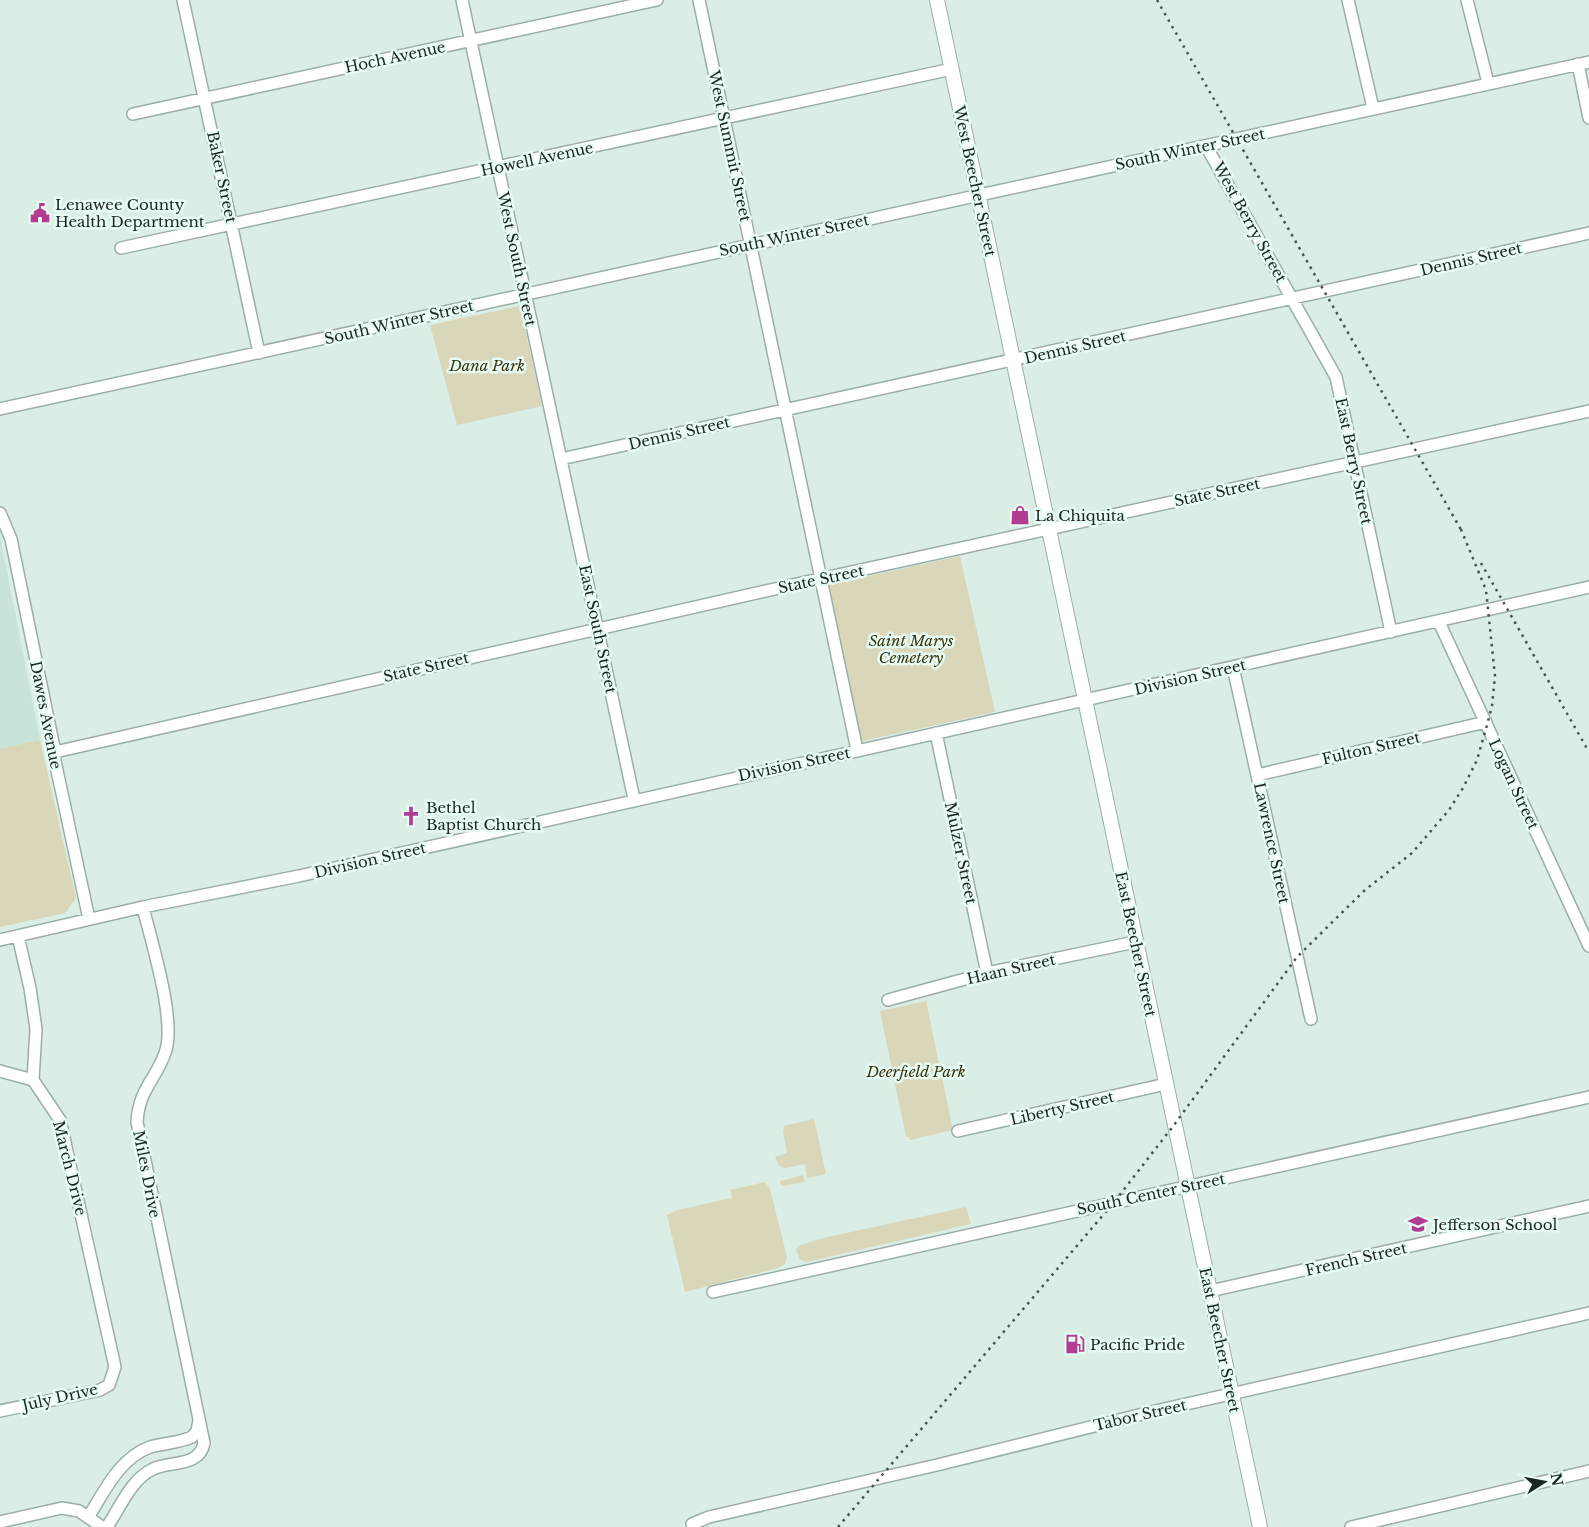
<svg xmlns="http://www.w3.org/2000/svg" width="1589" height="1527" viewBox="0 0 1589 1527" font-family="'Libre Baskerville',serif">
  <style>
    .built { fill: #c8e4d9 }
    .green { fill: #d9d6b9 }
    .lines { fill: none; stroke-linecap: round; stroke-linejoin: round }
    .minor-casing { stroke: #9baea7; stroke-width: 14 }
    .major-casing { stroke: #9baea7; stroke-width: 16 }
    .minor { stroke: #fff; stroke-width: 11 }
    .major { stroke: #fff; stroke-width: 14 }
    .rail { stroke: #48524e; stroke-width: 2.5; stroke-dasharray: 2.5 5; stroke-linecap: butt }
    .labels { text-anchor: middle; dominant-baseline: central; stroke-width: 5; stroke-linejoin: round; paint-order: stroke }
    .street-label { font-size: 15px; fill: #1d2421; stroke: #e7fcf4 }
    .poi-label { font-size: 15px; fill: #1d2421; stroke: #e7fcf4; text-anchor: start }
    .park-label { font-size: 15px; font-style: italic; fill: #38330b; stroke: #e7fcf4 }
  </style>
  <rect width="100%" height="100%" fill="#daeee6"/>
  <path class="built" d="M0 536 40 740 0 749Z"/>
  <path class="green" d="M520 306 542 406 457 425 430 325Z
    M960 556 995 712 862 741 828 585Z
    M40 740 76 898 65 913 0 927V749Z
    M926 1001 953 1130 910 1140 909 1137H906L880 1011Z
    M814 1119 826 1174 807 1178 805 1164 785 1168 779 1166 775 1157 787 1153 783 1132 784 1126Z
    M803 1175 805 1182 782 1186 780 1183 781 1181Z
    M765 1182 770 1189 787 1257 785 1264 778 1268 685 1292 667 1215 678 1210 732 1198 730 1190Z
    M966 1207 971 1224 806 1262 800 1259 796 1250 799 1246 819 1239Z"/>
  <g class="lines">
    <defs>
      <path id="minor" d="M183 0 259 353
        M462 0 634 799
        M699 0 857 750
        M1348 0 1373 108
        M1467 0 1488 83
        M1578 64 1589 118
        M133 114 657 0
        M1206 146 1336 377 1391 632
        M121 248 952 69
        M0 409 1589 62
        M561 459 1589 233
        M0 513 11 539 55 752V761L89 919
        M1439 622 1589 946
        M1233 667 1311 1019
        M936 733 987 973
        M55 752 810 581 1589 411
        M1257 775 1486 722
        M0 940 143 907 299 876 1589 587
        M888 1000 987 973 1135 942
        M0 1071 33 1080
        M958 1131 1166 1084
        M1210 1291 1589 1206
        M713 1292 1589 1097
        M0 1411 100 1390 109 1385 115 1367 60 1120 33 1080 36 1029 30 988 18 936
        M89 1516C105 1490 120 1458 150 1447 164 1443 179 1443 192 1437L197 1431 199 1420
        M0 1522 62 1508 79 1511 102 1527
        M692 1524 709 1517 937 1465 1151 1412 1589 1313
        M107 1527C120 1508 131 1479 153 1469 170 1461 200 1467 204 1443L137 1122C139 1089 155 1081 165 1053 177 1022 151 941 143 907
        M1351 1527 1589 1471"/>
      <path id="major" d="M937 0 1260 1527"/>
    </defs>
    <use href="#minor" class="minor-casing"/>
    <use href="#major" class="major-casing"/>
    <use href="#minor" class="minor"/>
    <use href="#major" class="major"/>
    <path class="rail" d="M1157 0 1463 533
      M1481 563 1589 752
      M838 1527 1115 1201 1174 1125 1297 957 1365 890 1412 853 1449 810 1463 788 1477 760 1487 725 1492 706 1495 676 1486 590 1460 527"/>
  </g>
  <defs>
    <symbol id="civic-bare" viewBox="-9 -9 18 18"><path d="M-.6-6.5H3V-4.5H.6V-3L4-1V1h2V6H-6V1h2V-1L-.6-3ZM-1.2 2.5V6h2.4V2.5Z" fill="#b33c93" stroke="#e7fcf4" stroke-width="2.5" paint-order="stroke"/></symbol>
    <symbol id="shop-bare" viewBox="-9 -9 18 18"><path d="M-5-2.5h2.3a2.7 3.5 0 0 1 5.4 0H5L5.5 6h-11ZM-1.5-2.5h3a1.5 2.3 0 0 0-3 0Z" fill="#b33c93" stroke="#e7fcf4" stroke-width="2.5" paint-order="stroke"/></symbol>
    <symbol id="church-bare" viewBox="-9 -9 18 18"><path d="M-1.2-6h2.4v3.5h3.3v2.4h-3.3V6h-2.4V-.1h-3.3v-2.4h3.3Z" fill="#b33c93" stroke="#e7fcf4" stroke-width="2.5" paint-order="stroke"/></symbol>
    <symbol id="school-bare" viewBox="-9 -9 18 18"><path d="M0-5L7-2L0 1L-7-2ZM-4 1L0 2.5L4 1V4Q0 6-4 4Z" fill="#b33c93" stroke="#e7fcf4" stroke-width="2.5" paint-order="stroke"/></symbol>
    <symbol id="fuel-bare" viewBox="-9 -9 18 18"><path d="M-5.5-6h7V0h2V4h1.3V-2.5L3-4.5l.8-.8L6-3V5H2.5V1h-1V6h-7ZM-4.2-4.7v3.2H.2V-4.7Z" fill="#b33c93" stroke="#e7fcf4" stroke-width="2.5" paint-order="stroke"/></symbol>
  </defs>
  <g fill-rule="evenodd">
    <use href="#civic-bare" x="26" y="199" width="28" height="28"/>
    <use href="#shop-bare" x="1006" y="501" width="28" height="28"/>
    <use href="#church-bare" x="397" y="802" width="28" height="28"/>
    <use href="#school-bare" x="1404" y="1210" width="28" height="28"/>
    <use href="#fuel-bare" x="1061" y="1330" width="28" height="28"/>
  </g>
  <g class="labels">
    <g class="street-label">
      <text transform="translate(395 57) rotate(-12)">Hoch Avenue</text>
      <text transform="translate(730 146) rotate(78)">West Summit Street</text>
      <text transform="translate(1190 149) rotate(-12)">South Winter Street</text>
      <text transform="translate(537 159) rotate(-12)">Howell Avenue</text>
      <text transform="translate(222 177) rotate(78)">Baker Street</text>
      <text transform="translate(975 181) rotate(78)">West Beecher Street</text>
      <text transform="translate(1250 222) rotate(61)">West Berry Street</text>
      <text transform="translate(794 235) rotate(-12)">South Winter Street</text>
      <text transform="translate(517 259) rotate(78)">West South Street</text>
      <text transform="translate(1471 259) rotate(-13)">Dennis Street</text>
      <text transform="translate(399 322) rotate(-13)">South Winter Street</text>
      <text transform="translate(1075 347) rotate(-13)">Dennis Street</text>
      <text transform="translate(679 433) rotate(-13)">Dennis Street</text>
      <text transform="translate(1354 461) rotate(78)">East Berry Street</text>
      <text transform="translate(1217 492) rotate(-12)">State Street</text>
      <text transform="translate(821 579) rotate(-12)">State Street</text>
      <text transform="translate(598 629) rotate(78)">East South Street</text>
      <text transform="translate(426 667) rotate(-13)">State Street</text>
      <text transform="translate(1190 677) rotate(-13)">Division Street</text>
      <text transform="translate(46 715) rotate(79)">Dawes Avenue</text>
      <text transform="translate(1371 748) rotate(-13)">Fulton Street</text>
      <text transform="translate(794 764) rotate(-12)">Division Street</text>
      <text transform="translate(1514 784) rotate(65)">Logan Street</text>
      <text transform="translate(1272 843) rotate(78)">Lawrence Street</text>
      <text transform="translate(961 853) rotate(78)">Mulzer Street</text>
      <text transform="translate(370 860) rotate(-13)">Division Street</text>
      <text transform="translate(1136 944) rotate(78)">East Beecher Street</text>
      <text transform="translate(1011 969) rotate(-13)">Haan Street</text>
      <text transform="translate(1062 1108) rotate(-13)">Liberty Street</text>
      <text transform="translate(70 1168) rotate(76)">March Drive</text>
      <text transform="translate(147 1174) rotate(79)">Miles Drive</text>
      <text transform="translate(1151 1194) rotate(-12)">South Center Street</text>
      <text transform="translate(1356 1259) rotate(-13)">French Street</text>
      <text transform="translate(1220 1340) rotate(78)">East Beecher Street</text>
      <text transform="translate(60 1397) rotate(-13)">July Drive</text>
      <text transform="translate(1140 1415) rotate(-13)">Tabor Street</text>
    </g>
    <g class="poi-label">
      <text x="55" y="204">Lenawee County<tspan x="55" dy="17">Health Department</tspan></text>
      <text x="1035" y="515">La Chiquita</text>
      <text x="426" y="807">Bethel<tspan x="426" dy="17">Baptist Church</tspan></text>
      <text x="1433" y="1224">Jefferson School</text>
      <text x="1090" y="1344">Pacific Pride</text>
    </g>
    <g class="park-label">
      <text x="487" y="365">Dana Park</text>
      <text x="911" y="640">Saint Marys<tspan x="911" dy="17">Cemetery</tspan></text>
      <text x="916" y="1071">Deerfield Park</text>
    </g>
  </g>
  <g transform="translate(1544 1482) rotate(79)" stroke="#e7fcf4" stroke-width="4" paint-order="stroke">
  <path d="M0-4L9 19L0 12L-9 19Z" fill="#1d2421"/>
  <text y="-8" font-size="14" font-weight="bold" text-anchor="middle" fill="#1d2421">N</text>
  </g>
</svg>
